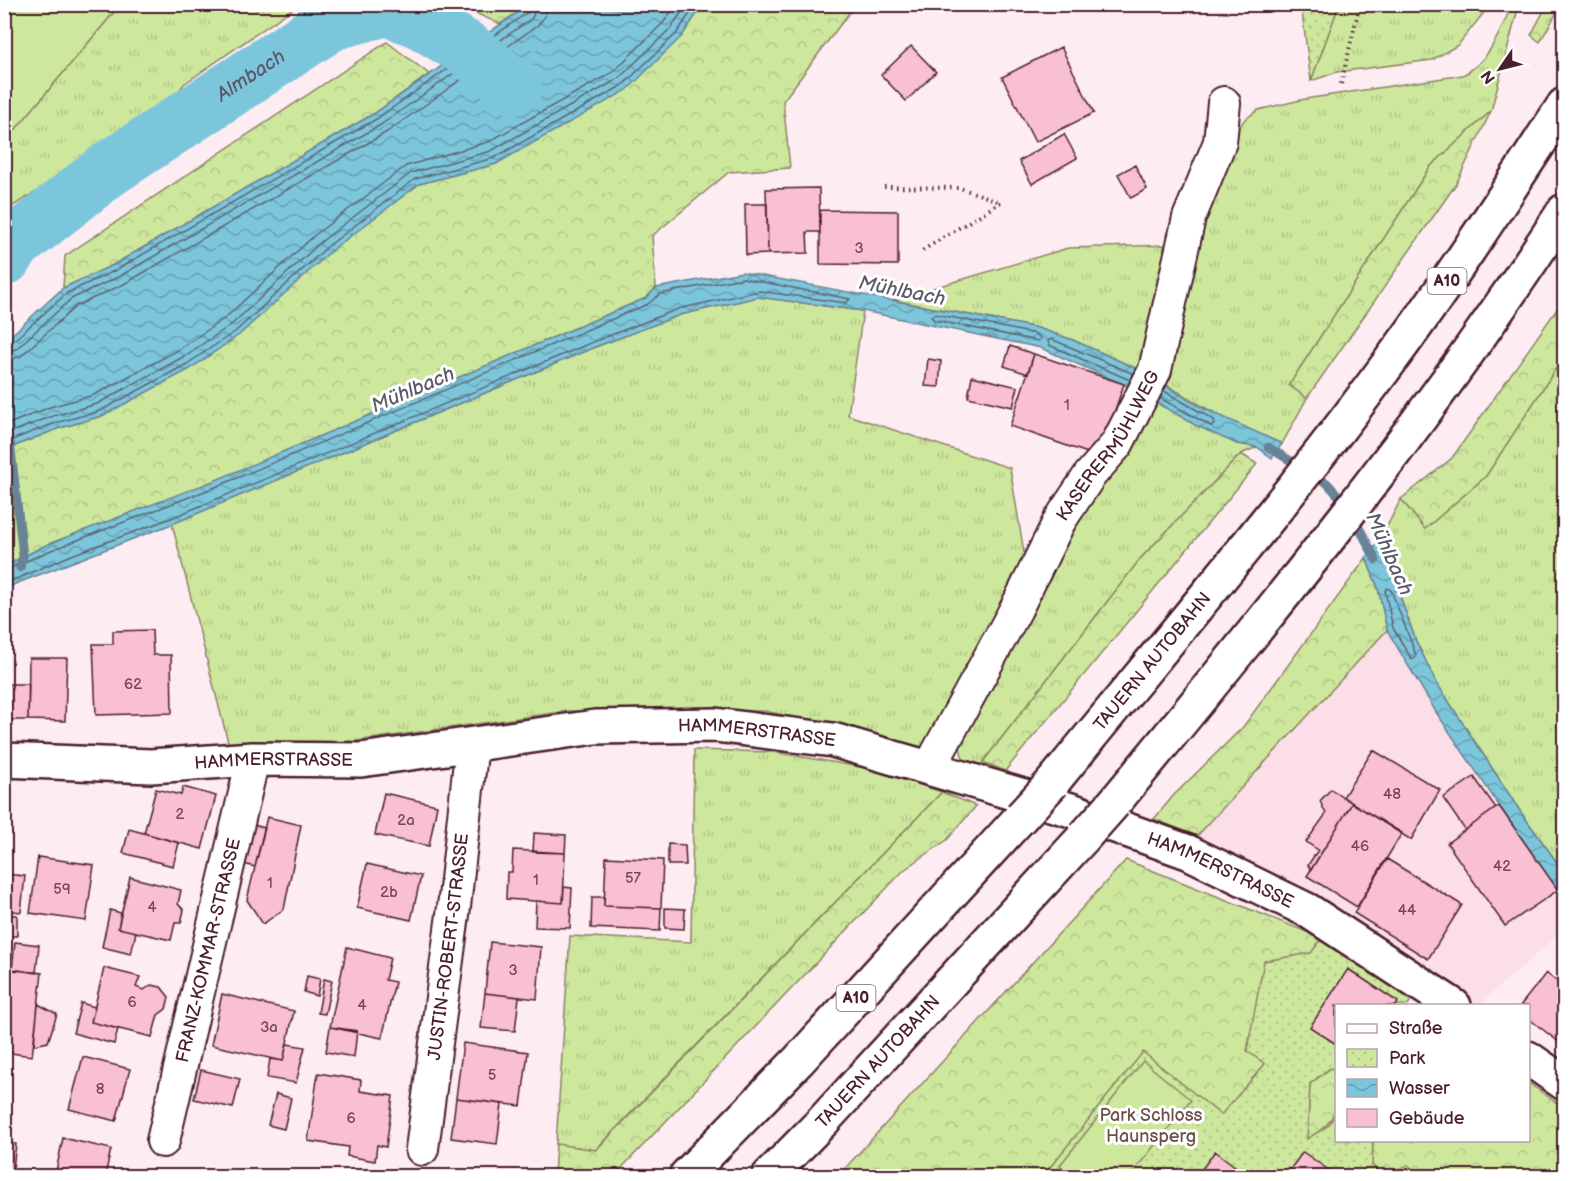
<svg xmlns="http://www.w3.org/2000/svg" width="1569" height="1181" viewBox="0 0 1569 1181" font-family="'Balsamiq Sans',sans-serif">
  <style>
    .built { fill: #fcdee8 }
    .grass { fill: url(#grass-tufts); stroke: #8c8364; stroke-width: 1.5 }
    .forest { fill: url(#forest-crowns); stroke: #8c8364; stroke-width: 1.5 }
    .park { fill: url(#park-dots); stroke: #8c8364; stroke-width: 1.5 }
    .pitch { fill: #cde79d; stroke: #8c8364; stroke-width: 1.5 }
    .water { fill: url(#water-waves); stroke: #688395; stroke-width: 1.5 }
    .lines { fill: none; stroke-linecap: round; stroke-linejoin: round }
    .shore { stroke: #5e6272; stroke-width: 1.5 }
    .stream { stroke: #688395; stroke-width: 9 }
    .river { stroke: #7cc6dc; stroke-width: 56 }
    .building { fill: #f9bfd2; stroke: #4a1f2b; stroke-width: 1.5 }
    .minor-casing { stroke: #4a1f2b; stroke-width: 36 }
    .tertiary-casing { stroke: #4a1f2b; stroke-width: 38 }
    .motorway-casing { stroke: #4a1f2b; stroke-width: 38 }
    .path { stroke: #4a1f2b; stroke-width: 4; stroke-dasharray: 1.5 4.5; stroke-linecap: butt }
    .minor { stroke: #fff; stroke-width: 32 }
    .tertiary { stroke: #fff; stroke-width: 33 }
    .motorway { stroke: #fff; stroke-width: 33 }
    .motorway-bridge-casing { stroke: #4a1f2b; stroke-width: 38; stroke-linecap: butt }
    .motorway-bridge { stroke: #fff; stroke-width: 33 }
    .labels { text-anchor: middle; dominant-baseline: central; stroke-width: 6; stroke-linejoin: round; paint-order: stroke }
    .number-label { font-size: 15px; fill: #764755 }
    .shield { fill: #fff; stroke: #80626b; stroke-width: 1.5 }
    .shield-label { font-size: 16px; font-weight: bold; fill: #4a1f2b }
    .street-label { font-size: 18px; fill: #4a1f2b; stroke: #fff }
    .park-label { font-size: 18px; fill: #6b5148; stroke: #fff }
    .water-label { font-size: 20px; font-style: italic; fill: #5c5969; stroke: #fff }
  </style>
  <defs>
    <pattern id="grass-tufts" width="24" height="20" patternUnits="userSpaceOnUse" patternTransform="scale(1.5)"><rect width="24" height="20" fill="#cde79d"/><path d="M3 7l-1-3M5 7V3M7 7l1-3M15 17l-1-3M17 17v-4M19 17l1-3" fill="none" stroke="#b2c687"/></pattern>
    <pattern id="forest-crowns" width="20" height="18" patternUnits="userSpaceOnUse" patternTransform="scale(1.5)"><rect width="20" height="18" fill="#cde79d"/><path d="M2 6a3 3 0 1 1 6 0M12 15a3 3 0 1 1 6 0" fill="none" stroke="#b2c687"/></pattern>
    <pattern id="park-dots" width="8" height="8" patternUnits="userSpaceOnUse" patternTransform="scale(1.5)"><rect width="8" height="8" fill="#cde79d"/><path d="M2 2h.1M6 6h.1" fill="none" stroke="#b2c687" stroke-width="1.8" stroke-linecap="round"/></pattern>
    <pattern id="water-waves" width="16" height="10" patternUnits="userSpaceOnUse" patternTransform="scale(1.5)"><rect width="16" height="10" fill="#7cc6dc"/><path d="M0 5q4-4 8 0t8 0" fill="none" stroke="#68a0b3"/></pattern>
  </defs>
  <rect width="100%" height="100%" fill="#fdecf2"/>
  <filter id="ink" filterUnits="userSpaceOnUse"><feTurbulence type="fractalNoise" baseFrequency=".0167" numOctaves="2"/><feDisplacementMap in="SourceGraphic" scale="12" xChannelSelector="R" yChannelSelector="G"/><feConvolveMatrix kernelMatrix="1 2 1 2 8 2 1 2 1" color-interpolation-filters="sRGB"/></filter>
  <g filter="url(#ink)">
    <path class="built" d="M1387 630 1436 712 1564 902V930L1478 1005 1300 887 1197 836Z"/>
    <path class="grass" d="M120 5H298L184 84 162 114 5 211V142Z
      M1339 5H1490L1458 45 1432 60 1337 72 1311 81Z
      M1512 5H1519L1491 111 1430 167 1289 385 1307 398 1282 444 1221 417 1158 380 1179 285 1235 135 1244 120 1258 110 1305 99 1463 75C1490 61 1500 31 1512 5Z
      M1170 245 1144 372 1073 340 1038 328 893 300 1068 248Z
      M758 297 863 311 848 415 1010 468 1026 565 923 747 765 711H568L356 741 229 746 172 524 595 347 680 315Z
      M1564 356V872L1520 811 1436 682 1416 641 1380 540 1401 499 1425 529 1486 476Z
      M1150 400 1237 444 1257 447 1241 454 1141 558 983 762 1005 771 963 759 958 741 1080 502Z
      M694 750 774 752 866 768 942 792 595 1150 556 1144 570 936 691 942Z"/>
    <path class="forest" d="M457 5H528L500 24Z
      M703 5H863L852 9 783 101 790 168 729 172 652 236 656 288 646 298 216 481 46 545 5 566V450L57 429 102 416 419 184 496 164 681 37Z
      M1547 5H1561L1540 42 1531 35Z
      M387 42 429 74 375 113 113 265 63 288 65 256Z
      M1491 111 1456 184 1307 398 1289 385 1430 167Z
      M1564 299V356L1486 476 1425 529 1401 499 1452 458Z
      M1241 454 1257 464 1005 771 983 762 1141 558Z
      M1366 558 1378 588 1387 630 1197 836 1154 819 1174 795 1243 727Z
      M942 792 976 806 947 840 904 870 614 1176H554L556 1144 596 1150Z
      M1126 860 1322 938 1311 953 1265 1064 1221 1115 1143 1053 1043 1176H838Z
      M1331 1068 1336 1070C1336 1110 1342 1117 1307 1140L1310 1084Z
      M1529 1083 1564 1108V1176H1421L1408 1165 1382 1176 1372 1165 1373 1141 1528 1140Z"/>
    <path class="park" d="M1301 5H1339L1311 81Z
      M1322 938 1411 1000 1408 1005 1336 1006V1070L1330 1068 1310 1084 1307 1139 1329 1125 1336 1111V1140L1373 1141 1372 1165 1382 1176H1043L1143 1052 1221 1115 1265 1064 1247 1051 1264 961 1311 953Z"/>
    <path class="pitch" d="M5 4 120 5 5 142 4 5Z
      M1143 1061 1191 1100 1130 1176H1074L1060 1165Z"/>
    <path class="water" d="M528 5H703L681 37 627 90 496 164 419 184 331 251 239 335 190 369 102 416 57 429 5 450V341L63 288 113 265 375 113Z
      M742 272 1038 328 1073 340 1144 372 1199 406 1282 444 1272 458 1257 447 1237 444 1195 425 1134 389 1041 348 863 311 758 297 680 315 595 347 172 524 15 584 5 591V566L46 545 216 480 646 298 656 288Z
      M1380 540 1416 641 1436 682 1520 811 1564 872V902L1436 712 1387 630 1378 588 1366 558Z"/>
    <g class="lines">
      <path class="shore" d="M935 314 1036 334 1041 339 1038 341 934 320 931 316Z
        M4 345 11 343 67 293 116 270 378 118 528 12 530 4
        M4 353 16 349 71 299 120 276 382 124 532 18 538 4
        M4 362 21 356 76 306 124 284 387 132 538 25 545 16 547 4
        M1130 380 1049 345 1048 341 1051 339 1134 374
        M1160 398 1211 426 1215 424 1214 420 1164 391
        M4 426 50 407 94 395 178 350 225 318 316 234 406 166 488 142 613 72 664 22 676 4
        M4 435 53 416 97 404 183 357 231 325 322 241 411 173 491 151 618 79 671 28 687 4
        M4 443 55 423 100 411 187 364 236 331 327 247 415 179 494 158 623 85 677 33 696 4
        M4 571 49 551 218 486 648 304 660 294 742 278 850 299 846 303 759 291 678 309 593 342 169 519 74 554 4 584
        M1387 588 1391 590 1416 655 1414 659 1411 658 1393 628 1385 591Z"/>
      <path class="stream" d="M4 433 10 441 23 556 20 568
        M1268 447 1327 483 1346 504
        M1353 516 1376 560"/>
      <path class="river" id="s1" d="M4 258 16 242 109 169 331 23 386 8 419 20 467 49 514 87"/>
    </g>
    <path class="building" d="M911 46 936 72 906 101 881 75Z
      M1061 47 1094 113 1035 142 1002 77Z
      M1064 134 1077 158 1032 184 1019 161Z
      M1135 165 1147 189 1131 198 1118 174Z
      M819 188 820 232H807L808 253 768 254 766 189Z
      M745 204H767L768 254 746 255Z
      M820 210 898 211V265L820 264Z
      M1010 346 1034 354 1028 374 1004 366Z
      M1034 354 1124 384 1099 457 1010 426Z
      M928 359 941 361 939 387 925 386Z
      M972 376 1018 387 1013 407 968 397Z
      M152 630 153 655H171L172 713 96 715 93 644H113V631Z
      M29 658H67L65 721 28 720Z
      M4 684H29L28 720H4Z
      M1373 750 1440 790 1411 840 1343 797Z
      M1474 777 1496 808 1465 830 1443 798Z
      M183 787 216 796 202 849 144 833 156 789 181 795Z
      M1331 789 1352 803 1311 870 1308 865 1318 850 1306 842 1326 814 1320 801Z
      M384 793 437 805 429 846 375 835Z
      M1352 803 1402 833 1357 907 1307 876Z
      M1499 806 1558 890 1505 926 1447 843Z
      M267 817 301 825 284 909 263 924 247 900Z
      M254 825 265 828 255 867 244 864Z
      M129 829 179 843 173 866 123 853Z
      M534 833 566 835 565 853 533 852Z
      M668 844 685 845 686 865H668Z
      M513 850 565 853 563 903 506 899 507 872H512Z
      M38 857 94 865 86 921 30 913Z
      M606 857 663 860 661 908 604 906Z
      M1387 859 1462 905 1428 959 1354 913Z
      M367 864 421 876 411 920 357 908Z
      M4 874 25 876 21 912 4 910Z
      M130 877 181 890 178 904 184 910 181 923H175L171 940 118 928Z
      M564 887 572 888 570 928 535 927 536 901 563 903Z
      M592 897H604V906L661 908 660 931 591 928Z
      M665 908 685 909 684 929 665 928Z
      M110 910 121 913 118 928 136 932 131 954 102 947Z
      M4 915H17V936H4Z
      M15 942 39 945 36 973 12 969Z
      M490 942 541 947 537 999 485 993Z
      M347 947 390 958 385 980 395 982 382 1038 330 1027Z
      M104 968 140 977 136 987 144 990 151 985 161 987 169 997 166 1009 158 1015 152 1037 91 1022Z
      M4 969 42 973 32 1056 4 1052Z
      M1348 969 1398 1002 1396 1006H1336V1044L1310 1027Z
      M1546 973 1564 987V1046L1528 1018V1006H1520Z
      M307 976 320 979 317 996 304 992Z
      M324 979 332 981 325 1014 318 1013Z
      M485 993 519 997 515 1031 481 1028Z
      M222 994 294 1011 283 1061 211 1045Z
      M81 1003 95 1007 91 1022 118 1029 114 1044 73 1033Z
      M38 1004 57 1014 48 1042 34 1045Z
      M330 1027 357 1031 354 1057 326 1052Z
      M463 1043 528 1052 521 1106 456 1098Z
      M287 1044 305 1047 296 1083 267 1078 270 1059 283 1061Z
      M83 1057 130 1069 116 1121 69 1109Z
      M201 1070 240 1079 233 1108 194 1099Z
      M318 1073 361 1080 360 1091 393 1096 386 1147 377 1145 375 1161 347 1156 348 1147 308 1141Z
      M276 1094 291 1098 284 1129 268 1125Z
      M456 1098 502 1104 497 1144 451 1138Z
      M63 1138 111 1149 105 1176H55Z
      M4 1142 16 1144 12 1176H4Z
      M1215 1151 1244 1173 1241 1176H1197Z
      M1303 1152 1337 1176H1285Z"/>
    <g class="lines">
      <defs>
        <g id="minor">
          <path id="s2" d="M930 767 1016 609 1060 520 1090 475 1117 444 1155 370 1189 218 1220 142 1224 103"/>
          <path id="s3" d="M163 1141 253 759"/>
          <path id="s4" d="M422 1149 454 907 472 744"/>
        </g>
        <g id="tertiary">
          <path id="s5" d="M4 760 151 766 253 759 361 760 595 727 715 725 833 740 1071 810 1188 852 1307 910 1454 1006"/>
          <path d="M1528 1058 1564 1083"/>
        </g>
        <g id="motorway">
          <path id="s6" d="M1053 782C1167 642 1284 505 1391 360 1452 278 1508 191 1564 105"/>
          <path d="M1114 803C1272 612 1429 420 1564 211"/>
          <path d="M686 1176 799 1060 1021 817"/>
          <path id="s7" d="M769 1176 823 1121 1084 837"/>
        </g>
      </defs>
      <use href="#minor" class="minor-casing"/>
      <use href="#tertiary" class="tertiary-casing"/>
      <use href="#motorway" class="motorway-casing"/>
      <path class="path" d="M1341 84 1360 4
        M884 187 960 188 1001 202 920 252"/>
      <use href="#minor" class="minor"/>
      <use href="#tertiary" class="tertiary"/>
      <use href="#motorway" class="motorway"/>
      <defs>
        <path id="motorway-bridge" d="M1021 817 1053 782
          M1084 837 1114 803"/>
      </defs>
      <use href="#motorway-bridge" class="motorway-bridge-casing"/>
      <use href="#motorway-bridge" class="motorway-bridge"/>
    </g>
  </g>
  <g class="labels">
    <g class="number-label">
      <text x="859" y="248">3</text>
      <text x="1067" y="405">1</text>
      <text x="133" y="684">62</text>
      <text x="1392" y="794">48</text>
      <text x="180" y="814">2</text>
      <text x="406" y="820">2a</text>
      <text x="1360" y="846">46</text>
      <text x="1502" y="866">42</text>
      <text x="633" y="878">57</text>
      <text x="536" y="880">1</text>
      <text x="270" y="883">1</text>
      <text x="62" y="889">59</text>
      <text x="389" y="892">2b</text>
      <text x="152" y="907">4</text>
      <text x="1407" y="910">44</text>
      <text x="513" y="970">3</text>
      <text x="132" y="1002">6</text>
      <text x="362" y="1005">4</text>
      <text x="269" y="1027">3a</text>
      <text x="492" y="1075">5</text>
      <text x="100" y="1089">8</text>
      <text x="351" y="1118">6</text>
    </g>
    <g class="shield">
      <rect x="1427.5" y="268" width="39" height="26" rx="4.5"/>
      <rect x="836.5" y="985" width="39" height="26" rx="4.5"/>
    </g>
    <g class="shield-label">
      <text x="1447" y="281">A10</text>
      <text x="856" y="998">A10</text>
    </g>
    <g class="street-label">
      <text stroke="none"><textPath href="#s2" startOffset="368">KASERERMÜHLWEG</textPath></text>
      <text stroke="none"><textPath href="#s6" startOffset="156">TAUERN AUTOBAHN</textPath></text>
      <text stroke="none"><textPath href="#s5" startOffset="756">HAMMERSTRASSE</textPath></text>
      <text stroke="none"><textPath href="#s5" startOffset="270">HAMMERSTRASSE</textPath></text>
      <text stroke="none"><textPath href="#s5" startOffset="1242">HAMMERSTRASSE</textPath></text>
      <text stroke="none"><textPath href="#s4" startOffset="204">JUSTIN-ROBERT-STRASSE</textPath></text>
      <text stroke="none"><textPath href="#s3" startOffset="196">FRANZ-KOMMAR-STRASSE</textPath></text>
      <text stroke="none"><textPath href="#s7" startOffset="158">TAUERN AUTOBAHN</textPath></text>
    </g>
    <g class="park-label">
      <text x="1151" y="1115">Park Schloss<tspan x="1151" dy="21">Haunsperg</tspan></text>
    </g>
    <g class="water-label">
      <text stroke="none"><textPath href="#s1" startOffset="308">Almbach</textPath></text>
      <text transform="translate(902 291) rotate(11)">Mühlbach</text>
      <text transform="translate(413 390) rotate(-23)">Mühlbach</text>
      <text transform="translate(1389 554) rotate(66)">Mühlbach</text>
    </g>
  </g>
  <rect width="1569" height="1181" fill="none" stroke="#fff" stroke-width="24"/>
  <rect x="12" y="12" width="1545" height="1157" fill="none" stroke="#4a1f2b" stroke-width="2" filter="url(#ink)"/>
  <rect x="1335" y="1004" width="195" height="138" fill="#ffffff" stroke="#b7a5aa" stroke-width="1.5"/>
  <rect x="1347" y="1024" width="30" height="9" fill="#ffffff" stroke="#b7a5aa" stroke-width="1.5"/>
  <text x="1389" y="1034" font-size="18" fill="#4a1f2b">Straße</text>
  <rect x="1347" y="1049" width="30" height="18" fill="url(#park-dots)" stroke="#b7a5aa" stroke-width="1.5"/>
  <text x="1389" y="1064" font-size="18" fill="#4a1f2b">Park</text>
  <rect x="1347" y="1079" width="30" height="18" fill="url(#water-waves)" stroke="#b7a5aa" stroke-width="1.5"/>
  <text x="1389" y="1094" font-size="18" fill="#4a1f2b">Wasser</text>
  <rect x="1347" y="1109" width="30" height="18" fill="#f9bfd2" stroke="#b7a5aa" stroke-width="1.5"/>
  <text x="1389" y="1124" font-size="18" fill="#4a1f2b">Gebäude</text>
  <g transform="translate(1500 69) rotate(235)" stroke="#ffffff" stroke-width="4.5" paint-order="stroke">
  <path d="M0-4.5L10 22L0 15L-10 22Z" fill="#4a1f2b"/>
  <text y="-9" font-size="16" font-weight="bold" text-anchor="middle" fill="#4a1f2b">N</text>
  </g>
</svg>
